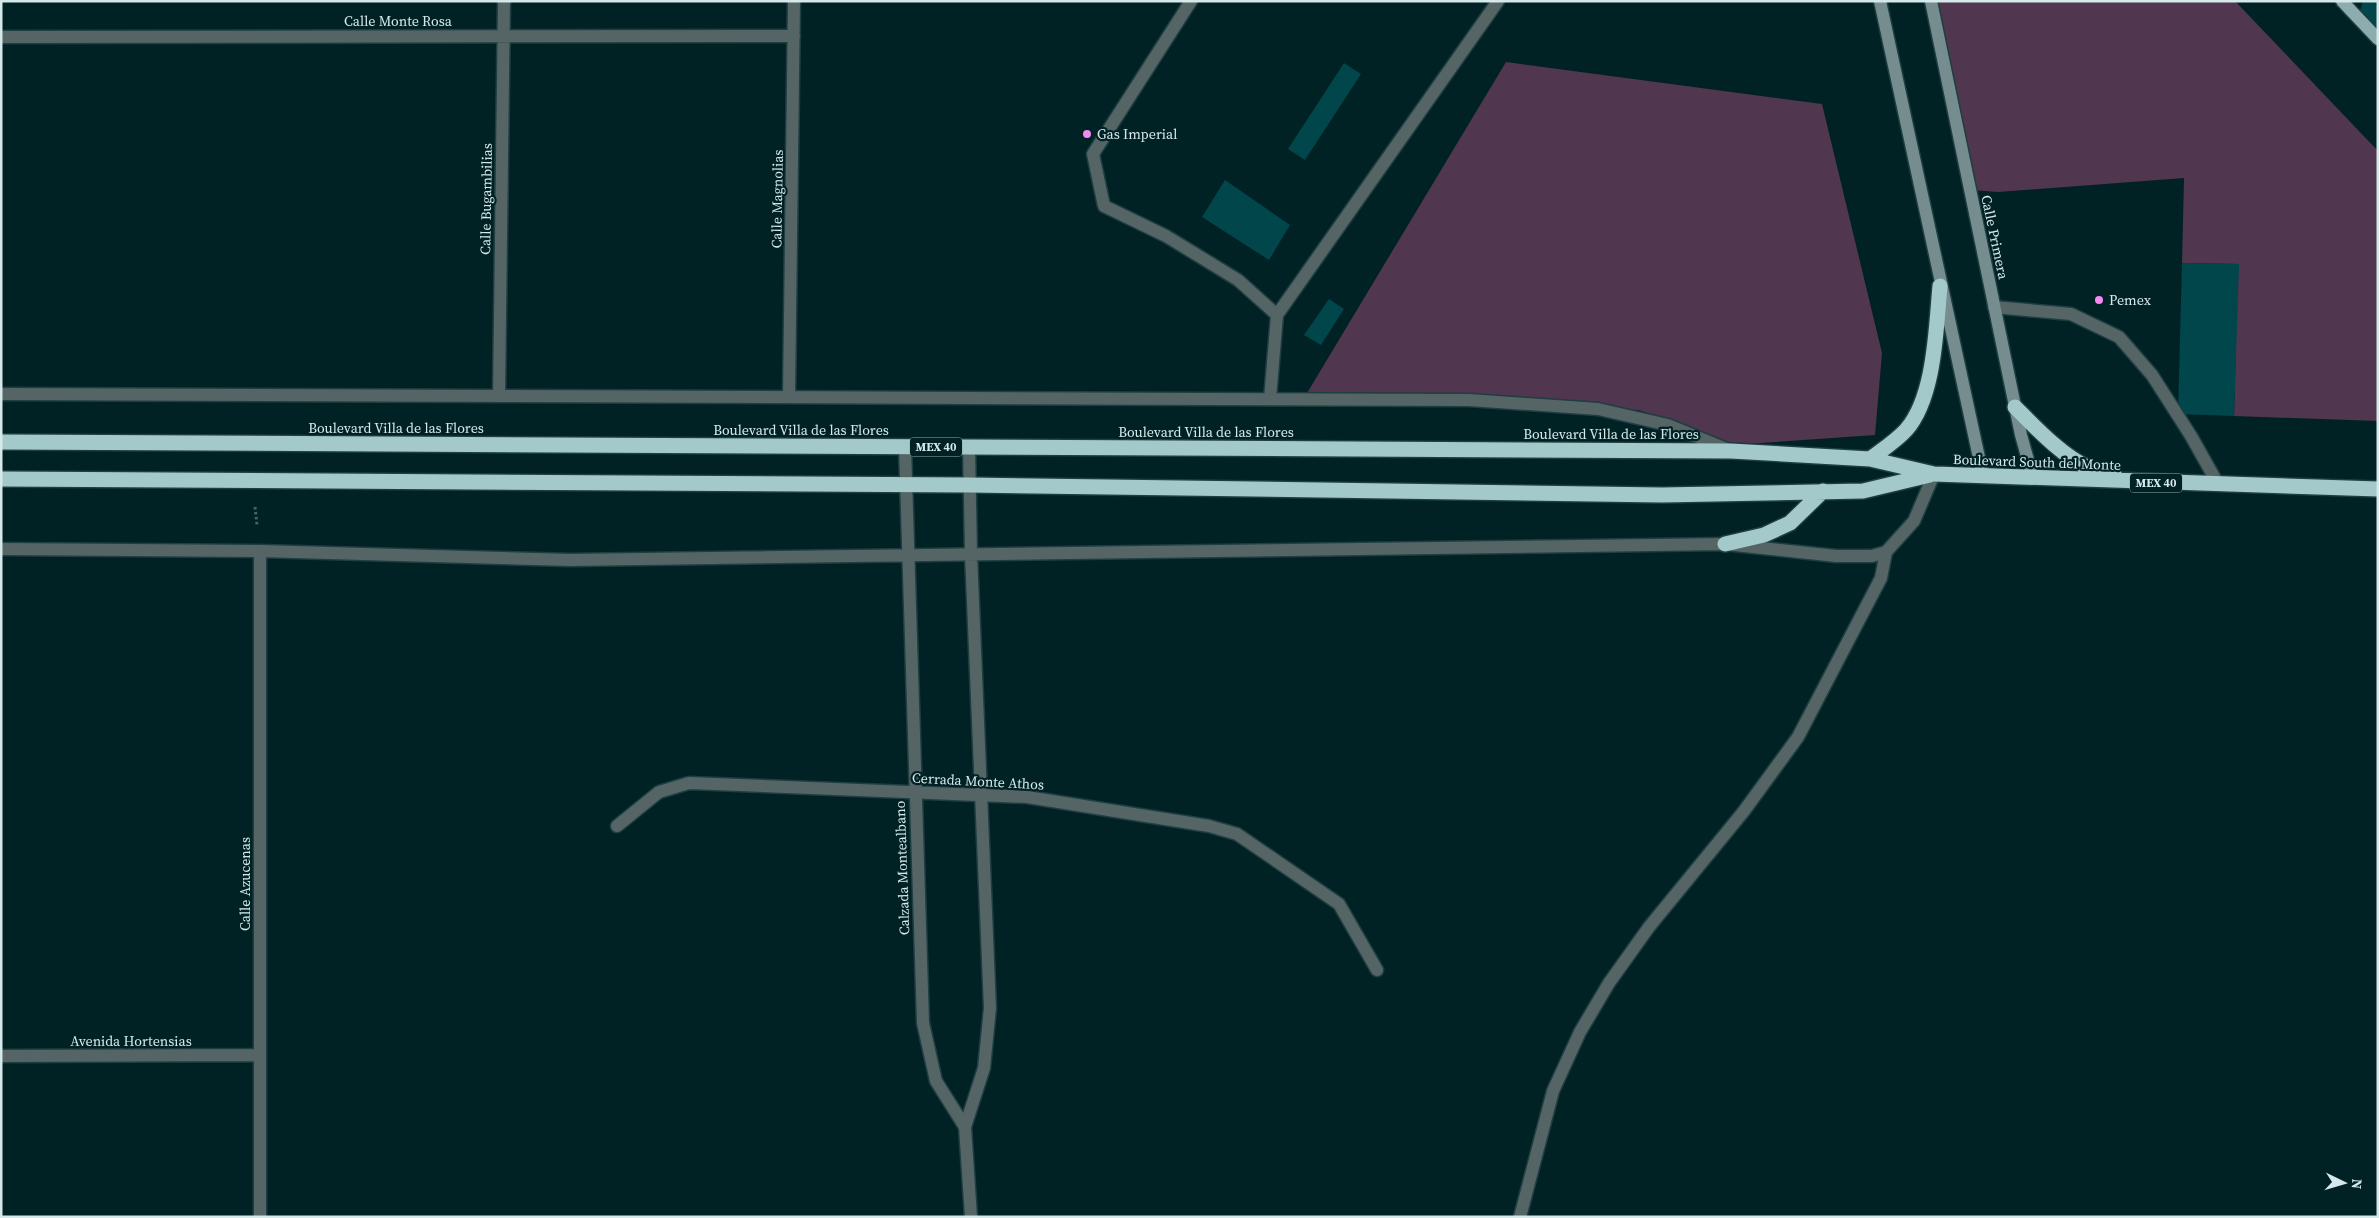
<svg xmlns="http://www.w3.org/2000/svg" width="2379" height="1218" viewBox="0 0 2379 1218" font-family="'Source Serif 4',serif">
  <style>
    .green { fill: #50364e }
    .building { fill: #00464b }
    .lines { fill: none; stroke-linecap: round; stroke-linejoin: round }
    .lane-casing { stroke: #1e3e41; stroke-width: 15 }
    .street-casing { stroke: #1e3e41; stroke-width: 15 }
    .secondary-casing { stroke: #1e3e41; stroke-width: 15 }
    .primary-casing { stroke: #1e3e41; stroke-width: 15 }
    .highway-casing { stroke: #1e3e41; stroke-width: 18 }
    .path { stroke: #496568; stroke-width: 3; stroke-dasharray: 2.5 2.5; stroke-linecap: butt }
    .lane { stroke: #556465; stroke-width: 12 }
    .street { stroke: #556465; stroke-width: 12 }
    .secondary { stroke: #758d8e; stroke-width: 12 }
    .primary { stroke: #8dacae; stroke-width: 12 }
    .highway { stroke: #a3c9cb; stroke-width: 15 }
    .poi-dot { fill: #f489f0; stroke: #002225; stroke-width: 2 }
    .labels { text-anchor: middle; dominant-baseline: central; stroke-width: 4.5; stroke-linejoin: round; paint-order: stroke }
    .shield { fill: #002225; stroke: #95adaf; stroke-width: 1 }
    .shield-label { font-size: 12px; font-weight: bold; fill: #d5e8ea }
    .street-label { font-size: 14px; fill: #d5e8ea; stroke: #002225 }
    .poi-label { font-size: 14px; fill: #d5e8ea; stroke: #002225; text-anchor: start }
  </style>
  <rect width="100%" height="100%" fill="#002225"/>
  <path class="green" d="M1931 1H2235L2378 151V421L2234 416 2238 264 2182 263 2184 178 1998 192 1972 190Z
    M1506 62 1822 104 1882 353 1875 435 1732 445 1639 410 1304 398Z"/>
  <path class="building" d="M2363 1H2378V39L2358 18Z
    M1344 63 1361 74 1305 160 1288 149Z
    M1225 180 1290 225 1269 260 1202 217Z
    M2182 263 2239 264 2234 416 2178 414Z
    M1329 299 1344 309 1321 345 1304 335Z"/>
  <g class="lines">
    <defs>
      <path id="lane" d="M1191 1 1093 154 1104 206 1166 236 1238 280 1277 315
        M1994 307 2071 314 2119 337 2152 375 2191 436 2218 484
        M1270 399 1277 315 1498 1"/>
      <path id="street" d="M1 37 794 36
        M1 394 1469 400 1598 409 1668 425 1729 450
        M499 396 504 1
        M789 397 794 1
        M905 447 923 1023 936 1081 965 1127
        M969 447 971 554 990 1008 984 1068 965 1127 971 1217
        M1 549 260 551 570 560 1725 544 1836 556H1872L1886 552 1914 521 1934 474
        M617 826 659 792 689 783 1027 797 1209 826 1237 834 1339 904 1377 970
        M1 1056 260 1055
        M260 1217V551
        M1520 1217 1553 1091 1580 1032 1609 983 1649 927 1744 811 1798 737 1881 578 1886 552"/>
      <path id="secondary" d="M1880 1 1983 476
        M1931 1 2021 435 2033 478"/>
      <path id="primary" d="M2342 1 2378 39"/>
      <path id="highway" d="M2015 407C2035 427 2063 457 2089 468 2098 471 2107 473 2115 476
        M1 442 1731 451 1870 459 1934 474 2378 489
        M1870 459C1882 450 1896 441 1906 430 1935 397 1936 328 1940 286
        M1 479 970 485 1662 495 1863 491 1930 475
        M1725 544 1764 535 1790 523 1823 491"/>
    </defs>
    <use href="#lane" class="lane-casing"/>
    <use href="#street" class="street-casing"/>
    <use href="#secondary" class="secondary-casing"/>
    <use href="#primary" class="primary-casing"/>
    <use href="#highway" class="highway-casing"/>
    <path class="path" d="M255 507 257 525"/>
    <use href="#lane" class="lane"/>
    <use href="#street" class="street"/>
    <use href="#secondary" class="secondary"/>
    <use href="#primary" class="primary"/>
    <use href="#highway" class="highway"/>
  </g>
  <g class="poi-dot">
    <circle cx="1087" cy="134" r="5"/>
    <circle cx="2099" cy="300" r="5"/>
  </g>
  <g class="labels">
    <g class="shield">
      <rect x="910" y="437.5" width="52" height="19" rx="4"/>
      <rect x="2130" y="473.5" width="52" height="19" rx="4"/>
    </g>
    <g class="shield-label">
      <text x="936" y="447">MEX 40</text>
      <text x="2156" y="483">MEX 40</text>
    </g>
    <g class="street-label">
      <text x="398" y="21">Calle Monte Rosa</text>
      <text transform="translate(486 199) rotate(-89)">Calle Bugambilias</text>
      <text transform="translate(777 199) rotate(-89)">Calle Magnolias</text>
      <text transform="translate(1995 237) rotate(78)">Calle Primera</text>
      <text x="396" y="428">Boulevard Villa de las Flores</text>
      <text x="801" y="430">Boulevard Villa de las Flores</text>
      <text x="1206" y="432">Boulevard Villa de las Flores</text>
      <text x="1611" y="434">Boulevard Villa de las Flores</text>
      <text transform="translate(2037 462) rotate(2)">Boulevard South del Monte</text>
      <text transform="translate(978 781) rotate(3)">Cerrada Monte Athos</text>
      <text transform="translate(902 868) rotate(-92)">Calzada Montealbano</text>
      <text transform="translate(245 884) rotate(-90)">Calle Azucenas</text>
      <text x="131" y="1041">Avenida Hortensias</text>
    </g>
    <g class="poi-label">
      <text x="1097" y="134">Gas Imperial</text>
      <text x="2109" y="300">Pemex</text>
    </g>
  </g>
  <rect width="2379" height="1218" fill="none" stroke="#d5e8ea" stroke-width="5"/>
  <g transform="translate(2344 1183) rotate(95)" stroke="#002225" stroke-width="4" paint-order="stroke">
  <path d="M0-4L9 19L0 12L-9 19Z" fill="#d5e8ea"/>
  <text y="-8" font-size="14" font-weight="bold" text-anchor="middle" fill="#d5e8ea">N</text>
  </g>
</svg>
